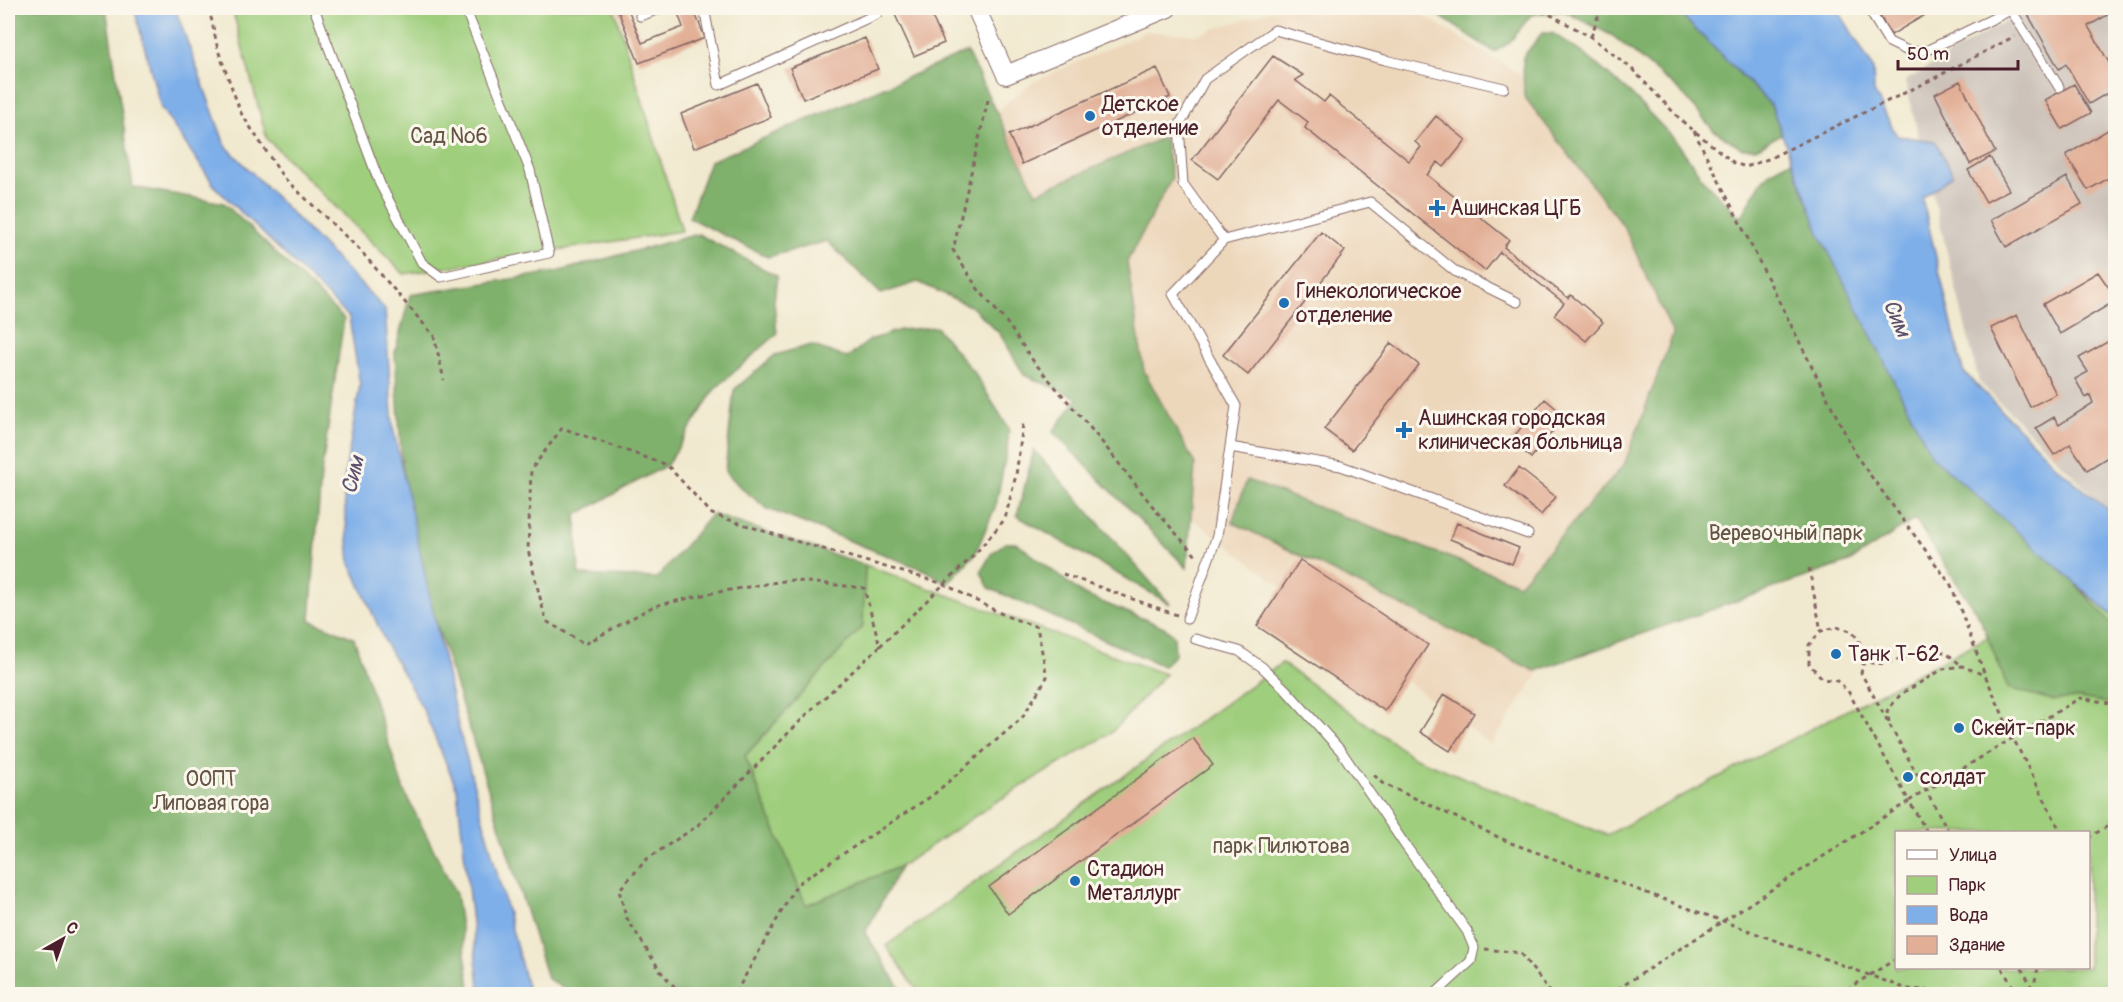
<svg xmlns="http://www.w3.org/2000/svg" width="2123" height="1002" viewBox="0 0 2123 1002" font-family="Pangolin,sans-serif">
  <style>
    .built { fill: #edd7bb }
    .industrial { fill: #ccc2b9 }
    .green { fill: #9fce7d; stroke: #747654; stroke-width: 1.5; fill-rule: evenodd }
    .forest { fill: #7fb16c; stroke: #64684c; stroke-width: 1.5 }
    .water { fill: #7eafe9; stroke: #64678a; stroke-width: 1.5 }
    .building { fill: #e2ae95 }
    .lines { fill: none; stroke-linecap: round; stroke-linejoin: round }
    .lane-casing { stroke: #846664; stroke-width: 11 }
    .street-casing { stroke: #846664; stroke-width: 20 }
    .path { stroke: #846664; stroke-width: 3; stroke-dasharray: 4.5 4.5; stroke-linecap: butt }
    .lane { stroke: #fff; stroke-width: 9 }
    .street { stroke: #fff; stroke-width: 18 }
    .poi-dot { fill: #1f6fb2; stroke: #fbf7ec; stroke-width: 2 }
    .labels { text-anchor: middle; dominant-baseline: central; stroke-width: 6; stroke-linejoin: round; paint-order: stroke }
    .poi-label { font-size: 21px; fill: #4a1f2b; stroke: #fbf7ec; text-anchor: start }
    .park-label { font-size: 21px; fill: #645444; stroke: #fbf7ec }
    .water-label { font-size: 22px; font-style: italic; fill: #5c516e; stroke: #fbf7ec }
  </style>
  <rect width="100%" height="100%" fill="#fbf7ec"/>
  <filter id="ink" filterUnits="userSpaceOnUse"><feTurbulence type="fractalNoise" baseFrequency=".0167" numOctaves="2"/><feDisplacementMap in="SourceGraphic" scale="12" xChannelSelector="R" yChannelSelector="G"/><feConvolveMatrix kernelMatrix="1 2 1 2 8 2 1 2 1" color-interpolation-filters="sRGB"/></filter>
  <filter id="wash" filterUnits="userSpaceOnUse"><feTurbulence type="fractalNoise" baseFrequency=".008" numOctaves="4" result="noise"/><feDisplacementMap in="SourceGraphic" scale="24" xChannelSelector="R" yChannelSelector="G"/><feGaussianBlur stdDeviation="1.35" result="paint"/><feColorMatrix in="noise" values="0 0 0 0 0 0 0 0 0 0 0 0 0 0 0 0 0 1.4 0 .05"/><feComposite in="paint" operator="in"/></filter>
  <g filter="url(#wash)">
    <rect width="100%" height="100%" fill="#f1e9cf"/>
    <path class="built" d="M1280 8H1411L1675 168 1744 365 1491 745 1161 495 963 251 996 112 1033 82 1147 31 1195 35Z"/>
    <path class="industrial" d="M2028 8H2115V517L1979 382 1905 81Z"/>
    <path class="green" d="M232 8H614L682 231 404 274 267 139Z
      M865 565 1165 674 1111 733 996 802 901 866 806 906 745 756 862 626Z
      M2080 589 2115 618V994H920L886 946 1282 663 1413 757 1607 835ZM1896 832H2088V968H1896Z"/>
    <path class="forest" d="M8 8H106L133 187 224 203 344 319 321 475 310 620 354 638 404 791 456 894 471 994H8Z
      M1428 8H1674L1771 105 1782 134 1756 148H1742L1714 131 1681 92 1613 36 1564 11 1531 15 1509 43 1494 52Z
      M1542 33H1552L1583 53 1631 94 1677 142 1704 181 1741 218 1760 184 1770 172 1792 160 1819 233 2080 589 2115 628V704L2080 698 2052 700 2008 688 1980 618 1915 519 1849 562 1535 671 1232 522 1247 480 1519 584 1624 465 1673 334 1624 227 1524 96 1523 57Z
      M967 52 1036 193 1164 137 1172 178 1127 262 1144 371 1195 464 1187 568 1053 432 1078 398 1024 375 1000 334 972 307 918 282 881 294 827 241 768 257 689 218 710 161Z
      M698 234 777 276 774 301 777 334 715 389 667 465 576 515 579 575 657 578 712 514 865 565 863 626 745 756 806 905 901 866 865 933 904 994H571L547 978 411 542 401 453 395 352 410 295 556 272Z
      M936 327 975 374 1009 429 1007 449 996 505 975 554 947 584 929 572 768 509 742 489 725 471 734 390 775 355 811 345 847 358 870 340 900 330Z
      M1034 450 1170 604 1017 516Z
      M1005 543H1017L1084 595 1164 627 1174 636 1175 655 1163 666 989 588 981 572 991 554Z"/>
    <path class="water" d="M134 8H175L225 145 385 309 393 428 458 725 529 994H480L457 789 422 707 386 644 350 562 343 487 360 385 349 317 216 188 161 108Z
      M1674 8H1837L1873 68 1874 92 1897 136 1935 141 1953 175 1922 198 1963 371 2056 466 2115 516V618L1932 456 1819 233 1771 105Z"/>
    <g id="blocks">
      <path class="building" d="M617 8H633L628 9 642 43 683 27 677 11 685 8H693L705 38 639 63Z
        M892 8H928L944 43 914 56Z
        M1875 8H1937L1891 35Z
        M2033 8H2116V10L2088 26 2116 75V88L2089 104 2066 64 2059 69 2026 11Z
        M865 38 878 69 803 99 790 68Z
        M1273 56 1303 75 1295 80 1324 102 1329 96 1409 161 1421 147 1415 142 1436 116 1466 140 1444 167 1438 162 1427 175 1509 240 1504 247 1568 298 1571 295 1603 322 1586 341 1554 315 1564 303 1500 252 1485 271 1305 128 1308 122 1279 100 1218 179 1192 160Z
        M1157 68 1170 97 1022 164 1009 135Z
        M1960 81 1995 152 1970 164 1935 94Z
        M757 83 771 117 694 148 681 114Z
        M2074 84 2091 113 2062 129 2045 100Z
        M2116 125V174L2088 190 2066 155Z
        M1990 157 2009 190 1986 202 1968 170Z
        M2067 177 2082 204 2006 247 1991 220Z
        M1321 232 1345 251 1248 375 1223 355Z
        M2098 272 2116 298V313L2110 304 2060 334 2043 304Z
        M2017 315 2056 394 2030 407 1991 328Z
        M2116 337V452L2087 470 2070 444 2054 455 2036 428 2054 417 2059 425 2093 403 2090 395 2086 398 2075 379 2088 372 2079 358Z
        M1391 343 1419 365 1352 450 1324 429Z
        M1545 399 1565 416 1531 458 1510 441Z
        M1519 468 1556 497 1541 515 1505 486Z
        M1457 523 1519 548 1512 564 1450 539Z
        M1300 560 1428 645 1385 711 1257 626Z
        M1444 694 1474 713 1450 751 1420 732Z
        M1193 738 1213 765 1008 914 989 887Z"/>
    </g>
  </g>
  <g filter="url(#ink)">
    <use href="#blocks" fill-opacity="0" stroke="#846664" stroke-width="1.5"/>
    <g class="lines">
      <defs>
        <path id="lane" d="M314 8 380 184 422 263 441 277 549 253 530 170 465 8
          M704 8 719 85 877 14 874 8
          M1868 8 1889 42 1910 52 1928 50 2015 8
          M2011 10 2059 87
          M640 16 662 8
          M1224 240 1183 184 1179 126 1205 79 1275 30 1385 60 1504 88
          M1230 447 1341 466 1528 534
          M1187 619 1217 536 1236 406 1173 294 1224 240 1370 202 1456 272 1517 302
          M1195 639 1239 651 1262 667 1286 690 1341 751 1405 845 1467 931 1474 948 1471 961 1435 994"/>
        <path id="street" d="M976 8 1006 75 1168 8"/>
      </defs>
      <use href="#lane" class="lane-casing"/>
      <use href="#street" class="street-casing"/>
      <path class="path" d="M209 8 218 50 241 113 283 177 359 249 434 336 444 380
        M1533 8 1553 16 1591 37 1631 68 1682 121 1734 163 1746 167 1768 159 1925 83 2015 36
        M1591 37 1600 10 1597 8
        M988 100 953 250 978 289 1007 323 1034 362 1098 437 1158 513 1197 557
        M1694 131 1857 457 1951 585 1985 675 2013 738 2080 698 2116 704
        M1809 568 1821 631
        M1063 574 1177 615
        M880 646 975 554 1005 519 1016 475 1023 424
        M1864 661 1861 673 1949 832
        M1889 722 1887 711 1901 694 1943 669 1962 666 1984 675
        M1374 775 1382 783 1511 843 1907 989 1987 994
        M1927 832 1909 801 2013 738 2061 832
        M2088 838 2116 821
        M1485 949 1520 953 1552 994
        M2002 968 2017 994
        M2022 968 2035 994
        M681 994 661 972 626 917 619 890 647 859 697 826 811 710 880 646 864 588 789 580 712 593 654 606 585 644 546 621 528 550 531 470 562 428 667 465 712 514 785 538 944 584 1006 616 1037 627 1047 677 1022 718 933 795 797 884 735 994
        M1610 994 1909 801 1848 691 1837 681 1823 679 1809 664V645L1821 631 1836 627 1851 631 1859 640 1864 661C1891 670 1906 651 1933 652 1936 652 1940 651 1943 652 1949 654 1957 662 1962 666
        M1839 994 1896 959
        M2024 994 2033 989 2038 968
        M2103 994 2116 989"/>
      <use href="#lane" class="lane"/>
      <use href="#street" class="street"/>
    </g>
  </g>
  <g class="poi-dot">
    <circle cx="1090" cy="116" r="6"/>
    <path d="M1434 199h6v6h6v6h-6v6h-6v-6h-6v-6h6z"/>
    <circle cx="1284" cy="303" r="6"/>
    <path d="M1401 421h6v6h6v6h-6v6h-6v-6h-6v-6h6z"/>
    <circle cx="1836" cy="654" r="6"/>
    <circle cx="1959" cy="728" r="6"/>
    <circle cx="1908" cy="777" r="6"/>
    <circle cx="1075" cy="881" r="6"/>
  </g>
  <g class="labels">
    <g class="poi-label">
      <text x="1102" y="104">Детское<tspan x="1102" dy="24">отделение</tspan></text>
      <text x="1450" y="208">Ашинская ЦГБ</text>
      <text x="1296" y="291">Гинекологическое<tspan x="1296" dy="24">отделение</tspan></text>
      <text x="1418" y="418">Ашинская городская<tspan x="1418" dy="24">клиническая больница</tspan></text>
      <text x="1848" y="654">Танк Т-62</text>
      <text x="1971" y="728">Скейт-парк</text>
      <text x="1920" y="777">солдат</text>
      <text x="1087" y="869">Стадион<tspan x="1087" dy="24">Металлург</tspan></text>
    </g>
    <g class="park-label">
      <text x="449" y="136">Сад №6</text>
      <text x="1786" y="533">Веревочный парк</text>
      <text x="211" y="779">ООПТ<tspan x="211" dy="24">Липовая гора</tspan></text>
      <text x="1281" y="846">парк Пилютова</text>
    </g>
    <g class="water-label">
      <text transform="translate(1897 318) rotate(66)">Сим</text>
      <text transform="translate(353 475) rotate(-77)">Сим</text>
    </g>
  </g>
  <rect width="2123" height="1002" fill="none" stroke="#fbf7ec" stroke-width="30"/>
  <rect x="1895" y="831" width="195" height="138" fill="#fbf7ec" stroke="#b4a19f" stroke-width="1.5"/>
  <rect x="1907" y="850" width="30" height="9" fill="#ffffff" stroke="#b4a19f" stroke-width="1.5"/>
  <text x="1949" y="861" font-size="18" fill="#4a1f2b">Улица</text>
  <rect x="1907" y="876" width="30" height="18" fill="#9fce7d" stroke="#b4a19f" stroke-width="1.5"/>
  <text x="1949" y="891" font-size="18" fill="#4a1f2b">Парк</text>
  <rect x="1907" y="906" width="30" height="18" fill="#7eafe9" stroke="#b4a19f" stroke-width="1.5"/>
  <text x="1949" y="921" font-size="18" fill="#4a1f2b">Вода</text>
  <rect x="1907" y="936" width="30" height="18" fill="#e2ae95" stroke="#b4a19f" stroke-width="1.5"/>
  <text x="1949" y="951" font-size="18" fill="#4a1f2b">Здание</text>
  <g transform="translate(63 939) rotate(40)" stroke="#fbf7ec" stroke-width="4.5" paint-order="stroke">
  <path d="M0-4.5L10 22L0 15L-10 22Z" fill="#4a1f2b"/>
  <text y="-9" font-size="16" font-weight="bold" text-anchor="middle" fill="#4a1f2b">С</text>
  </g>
  <path d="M1898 60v9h120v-9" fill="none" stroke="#4a1f2b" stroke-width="3"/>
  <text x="1907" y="60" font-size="18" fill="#4a1f2b" stroke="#fbf7ec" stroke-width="4.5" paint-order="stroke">50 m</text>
</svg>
